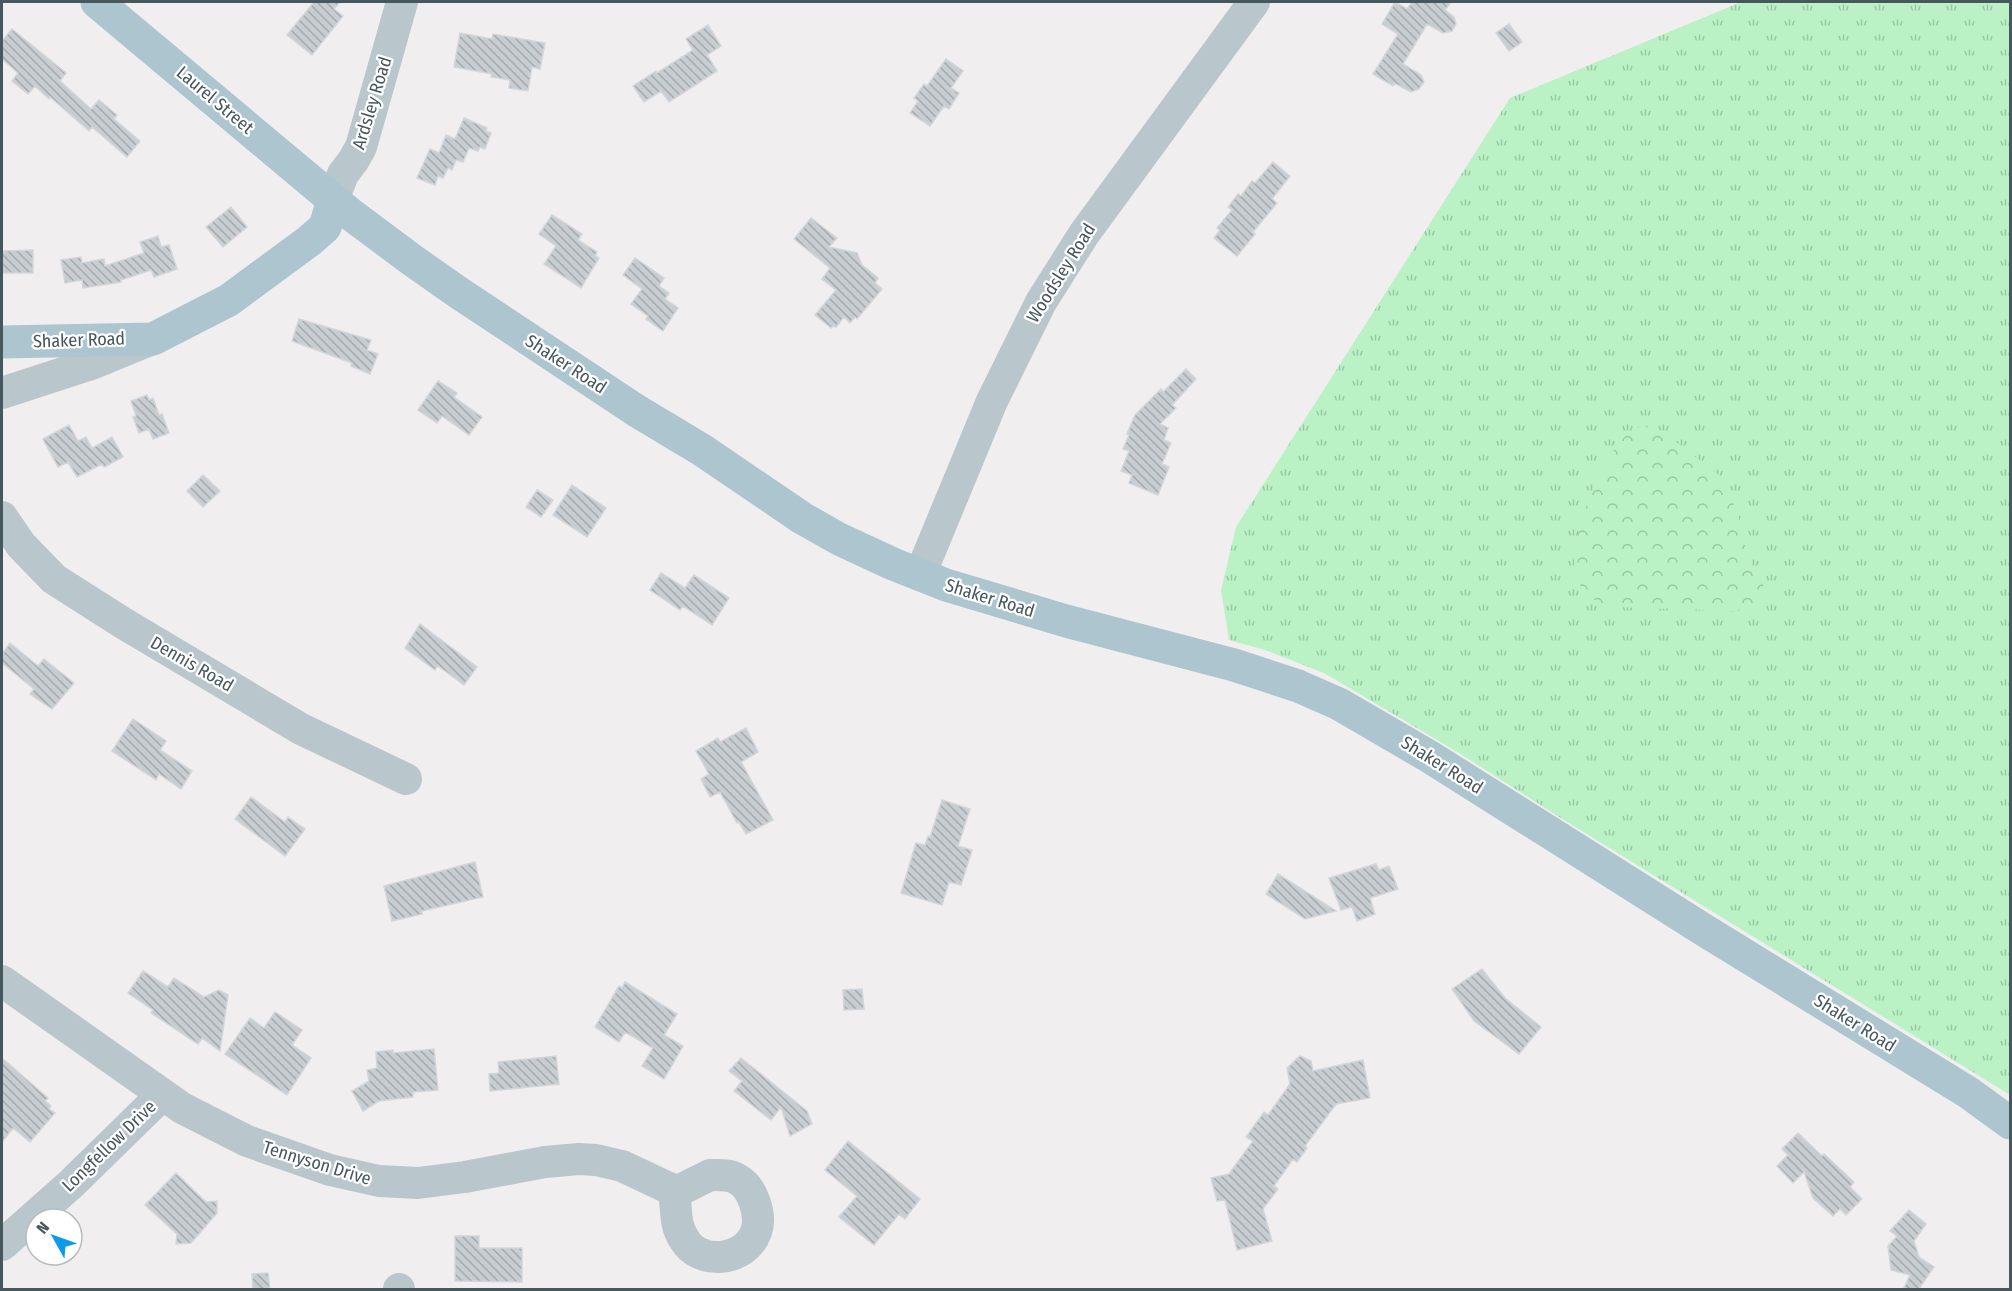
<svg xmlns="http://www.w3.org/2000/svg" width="2012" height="1291" viewBox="0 0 2012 1291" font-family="'Fira Sans Condensed',sans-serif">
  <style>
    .grass { fill: url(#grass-tufts) }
    .forest { fill: url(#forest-crowns) }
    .building { fill: url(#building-back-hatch); stroke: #d2d6db; stroke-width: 1.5 }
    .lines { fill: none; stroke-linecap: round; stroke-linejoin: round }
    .minor { stroke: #b9c7cd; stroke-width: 32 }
    .major { stroke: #adc5cf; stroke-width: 33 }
    .labels { text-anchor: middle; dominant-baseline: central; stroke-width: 4.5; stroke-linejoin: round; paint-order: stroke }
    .street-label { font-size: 18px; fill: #46575d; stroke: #fff }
  </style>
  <defs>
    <pattern id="grass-tufts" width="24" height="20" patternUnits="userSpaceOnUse" patternTransform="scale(1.5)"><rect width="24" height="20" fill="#baf2c5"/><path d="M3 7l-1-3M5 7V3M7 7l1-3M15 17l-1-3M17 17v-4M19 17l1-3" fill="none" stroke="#99c7a3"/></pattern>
    <pattern id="forest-crowns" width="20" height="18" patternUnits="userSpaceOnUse" patternTransform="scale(1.5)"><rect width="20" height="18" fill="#baf2c5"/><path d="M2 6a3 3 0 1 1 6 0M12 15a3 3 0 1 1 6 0" fill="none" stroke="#99c7a3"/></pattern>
    <pattern id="building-back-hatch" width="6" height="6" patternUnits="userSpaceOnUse" patternTransform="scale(1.5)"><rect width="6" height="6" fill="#c8cdd2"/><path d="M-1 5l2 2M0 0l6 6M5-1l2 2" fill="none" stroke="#a4a9ae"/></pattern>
  </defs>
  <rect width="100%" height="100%" fill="#f1eeef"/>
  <path class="grass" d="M1741 2H2010V1095L1556 815 1459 753 1324 673 1265 650 1229 640 1221 590 1236 527 1510 98Z"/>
  <path class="forest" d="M1643 424 1671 438 1721 477 1738 514 1744 542 1750 561 1767 592 1755 606 1730 612 1677 608 1657 609 1602 606C1595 600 1584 592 1579 584 1560 554 1599 469 1618 444 1625 435 1633 430 1643 424Z"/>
  <path class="building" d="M314 2H340L334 9 343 16 312 55 287 35Z
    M1395 2 1407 9 1412 2H1451L1445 10 1454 17 1456 24 1452 31 1443 33 1427 24 1403 64 1421 75 1424 82 1419 89 1411 92 1394 83 1393 86 1373 74 1398 34 1382 24Z
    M1509 24 1522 42 1509 51 1496 33Z
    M708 25 721 46 707 55 717 71 669 102 661 91 644 102 633 86 656 71 657 73 693 50 686 39Z
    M12 29 66 73 60 81 91 109 99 100 117 115 114 119 140 141 127 157 92 127 89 131 50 97 49 99 35 86 28 94 12 81 18 73 2 59V41Z
    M460 33 492 39 493 34 545 43 540 69 532 67 528 91 509 88 510 80 491 77 492 74 454 67Z
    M946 59 963 71 951 88 959 93 949 109 944 106 930 126 910 113 918 101 914 98 924 84 927 86Z
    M464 118 487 128 486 131 491 133 485 149 480 147 478 151 469 148 463 162 456 160 452 170 448 168 443 178 438 176 435 185 417 178 430 149 439 153 446 135 455 139Z
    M1273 162 1290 176 1272 199 1277 203 1253 232 1255 234 1237 256 1214 238 1220 230 1217 228 1232 210 1228 207 1238 194 1241 196 1252 181 1255 183Z
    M231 207 247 227 223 247 206 227Z
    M552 215 582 234 578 240 597 252 595 256 599 258 581 288 544 264 556 246 539 234Z
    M811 218 837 238 829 247 857 253 862 265 878 278 875 283 882 289 857 319 855 317 850 323 844 317 836 327 833 326 831 328 815 315 836 290 822 279 830 268 794 239Z
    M158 236 161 247 169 245 177 269 154 277 151 270 121 280V282L83 288 82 280 65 283 61 260 81 257 82 263 104 259 105 266 144 253 140 242Z
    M33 250V273H2V251Z
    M635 258 664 278 659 286 669 293 665 299 678 308 663 331 646 319 648 316 631 304 642 289 623 275Z
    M299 319 371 340 367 350 378 354 370 374 351 366 352 363 292 341Z
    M1186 369 1196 379 1172 405 1176 408 1160 424 1168 428 1164 440 1171 443 1162 464 1169 467 1158 495 1129 483 1132 475 1121 471 1129 451 1123 449 1129 435 1127 434 1135 415 1161 389 1163 392Z
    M438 381 457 393 454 397 482 417 469 435 442 416 437 423 418 410Z
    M147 395 149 400 153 398 159 415 162 414 169 433 153 439 149 429 139 433 133 417 136 416 131 401Z
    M69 425 78 441 86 437 92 448 112 437 123 457 104 467 102 464 77 477 68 462 58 467 43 439Z
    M203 475 220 491 203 507 187 491Z
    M572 485 606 508 587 537 553 515Z
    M537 490 553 500 541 517 526 507Z
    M661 573 685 588 694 575 729 598 712 625 683 606 680 610 650 590Z
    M420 624 477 667 464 685 438 666 435 670 405 648Z
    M10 643 38 666 44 659 74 683 52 709 30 694 34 689 2 663V654Z
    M133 719 166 741 160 750 192 771 181 789 159 774 156 780 112 751Z
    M746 728 758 752 741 762 773 820 746 834 739 822 737 823 720 792 710 797 701 779 709 774 696 751 718 738 720 742Z
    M251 797 285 822 288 817 305 829 285 856 235 819Z
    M942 800 970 809 958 846 972 850 961 885 949 882 942 905 901 893 916 843 925 845 928 836 930 837Z
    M475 862 483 897 422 911V914L392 921 384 886Z
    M1376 864 1379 870 1389 866 1398 889 1370 898 1375 914 1357 921 1352 907 1341 910 1329 878Z
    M1278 874 1336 911 1305 919 1266 894Z
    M1482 969 1505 998 1541 1027 1519 1054 1474 1021 1452 989Z
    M143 971 168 987 174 978 204 997 219 990 228 995 220 1051 202 1038 198 1044 151 1013 153 1010 128 993Z
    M625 982 677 1014 664 1035 683 1046 664 1079 642 1066 653 1048 625 1032 619 1042 595 1027 619 986 622 988Z
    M862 989 864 1009 844 1010 843 990Z
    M275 1012 302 1030 292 1045 311 1058 287 1095 225 1054 250 1018 264 1028Z
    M434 1049 438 1090 413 1092V1097L379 1101 363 1111 352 1091 369 1081 367 1070 377 1068 376 1052 393 1050V1053Z
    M556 1056 559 1084 490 1091 489 1074 499 1073 498 1062Z
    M1300 1056 1311 1061 1313 1071 1363 1060 1370 1098 1336 1104 1305 1146 1307 1148 1297 1162 1293 1159 1274 1186 1278 1189 1263 1209 1272 1241 1237 1250 1225 1200 1217 1201 1211 1178 1229 1174 1253 1141 1246 1137 1264 1112 1268 1115 1290 1084 1287 1068Z
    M2 1058 48 1098 45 1101 51 1106 49 1109 55 1113 30 1142 13 1128 2 1142Z
    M741 1058 807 1111 812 1124 790 1136 781 1107 771 1120 734 1091 742 1081 729 1071Z
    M1798 1133 1822 1156 1824 1154 1854 1182 1850 1187 1862 1199 1846 1215 1840 1209 1833 1216 1813 1198 1804 1172 1793 1183 1777 1166 1788 1155 1782 1149Z
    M848 1141 920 1199 905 1219 899 1214 874 1245 839 1217 857 1196 825 1170Z
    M176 1173 206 1202 217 1201V1213L191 1243 176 1244 177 1234 145 1205Z
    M1909 1210 1926 1224 1914 1241 1919 1257 1934 1267 1918 1290H1903L1910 1275 1891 1270 1888 1246 1897 1236 1890 1231Z
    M455 1236H479V1248H522V1282L455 1281Z
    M268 1273 270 1290H253L252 1274Z"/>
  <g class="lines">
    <path class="minor" d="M333 200 343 174 353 161 361 147 402 2
      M2 393 94 363 150 340
      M2 517 21 545 54 579 123 623 301 729 406 779
      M920 575 992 401 1041 302 1084 234 1254 2
      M2 981 182 1108 247 1141 330 1170 379 1181 418 1183 465 1177 545 1162 579 1159 596 1160 622 1166 673 1190
      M710 1175C719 1175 729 1174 737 1179 753 1187 762 1216 756 1232 745 1262 699 1266 684 1239 673 1222 678 1208 673 1190L682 1189Z
      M2 1245 71 1184 162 1095
      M399 1290V1289"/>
    <path class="major" d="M97 2 349 213 412 260 459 293 637 411 702 450 802 518 839 539 893 564 946 585 1066 621 1234 665 1298 686 1339 704 1430 757 1704 930 1969 1093 2010 1123
      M2 342 153 339 229 300 309 241 325 227 333 200"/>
  </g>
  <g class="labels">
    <g class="street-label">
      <text transform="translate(215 100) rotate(40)">Laurel Street</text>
      <text transform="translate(372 103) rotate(-73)">Ardsley Road</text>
      <text transform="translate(1061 273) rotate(-58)">Woodsley Road</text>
      <text transform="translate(79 340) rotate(-2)">Shaker Road</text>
      <text transform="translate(566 364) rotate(33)">Shaker Road</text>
      <text transform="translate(990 598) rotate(17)">Shaker Road</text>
      <text transform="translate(192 664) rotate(30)">Dennis Road</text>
      <text transform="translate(1442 765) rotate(32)">Shaker Road</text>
      <text transform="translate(1855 1023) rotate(32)">Shaker Road</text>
      <text transform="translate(109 1146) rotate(-44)">Longfellow Drive</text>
      <text transform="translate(317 1163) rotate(17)">Tennyson Drive</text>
    </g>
  </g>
  <rect width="2012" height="1291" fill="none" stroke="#46575d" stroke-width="6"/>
  <g transform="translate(54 1237) rotate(310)"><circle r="28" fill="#ffffff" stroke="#b5bcbe" stroke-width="1.5"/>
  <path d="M0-4.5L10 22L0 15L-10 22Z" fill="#0e9aeb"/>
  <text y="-9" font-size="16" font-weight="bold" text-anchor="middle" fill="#46575d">N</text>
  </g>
</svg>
